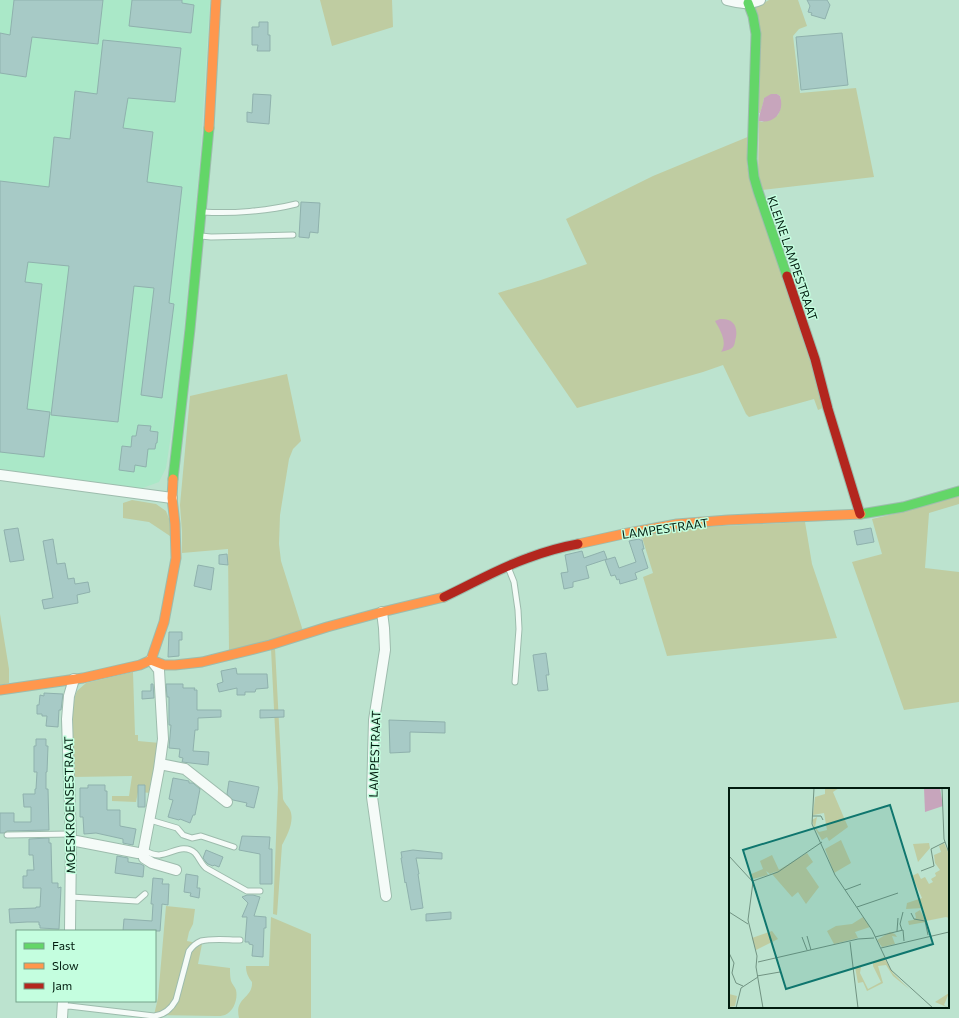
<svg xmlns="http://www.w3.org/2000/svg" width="959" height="1018" viewBox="0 0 959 1018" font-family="Commissioner,sans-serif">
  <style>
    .built { fill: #aae8c8 }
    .green { fill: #bfcca1 }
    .water { fill: #c7a5bc }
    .building { fill: #a7cac6; stroke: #8fb1ad }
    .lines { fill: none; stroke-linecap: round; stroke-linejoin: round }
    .lane-casing { stroke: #9dbcad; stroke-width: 7 }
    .street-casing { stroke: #9dbcad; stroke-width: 12 }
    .fast-casing { stroke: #9dbcad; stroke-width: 11 }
    .slow-casing { stroke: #9dbcad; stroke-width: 11 }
    .jam-casing { stroke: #9dbcad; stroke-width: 11 }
    .lane { stroke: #f5fbf8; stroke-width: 5 }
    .street { stroke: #f5fbf8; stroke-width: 10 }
    .fast { stroke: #63d668; stroke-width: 9 }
    .slow { stroke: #ff974d; stroke-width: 9 }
    .jam { stroke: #b3261e; stroke-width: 9 }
    .labels { text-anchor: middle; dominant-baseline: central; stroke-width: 3; stroke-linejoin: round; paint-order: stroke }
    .street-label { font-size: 12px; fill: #001b0e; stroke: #c4fedf }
    .inset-road { fill: none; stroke: #719382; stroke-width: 1 }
    .view { fill: #0f766e; fill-opacity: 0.15; stroke: #0f766e; stroke-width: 2 }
    .inset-edge { fill: none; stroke: #001b0e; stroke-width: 2 }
  </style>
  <rect width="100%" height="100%" fill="#bce3cf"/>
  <path class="built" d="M0 0H210L200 160 179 382 166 468 159 482 140 489 0 469Z"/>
  <path class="green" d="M320 0H392L393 27 332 46Z
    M769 0H798L807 26 799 29 793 36 800 93 856 88 874 177 761 190 758 181 759 121 762 122 778 115C781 108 782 103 780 96L777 94 764 98 763 104 760 113H756L755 8Z
    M750 136 747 166 825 407 818 410 814 399 749 417 746 414 723 365 703 372 577 408 498 293 541 280 587 264 566 219 653 176Z
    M287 374 301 441 293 449 289 459 280 515 279 544 281 561 303 631 229 652 228 549 182 553V532L180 505 190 396Z
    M959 496V504L929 513 925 568 959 572V702L904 710 852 562 882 554 872 519 902 512Z
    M132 500 156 504 166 511 171 524 170 536 149 522 123 518V503Z
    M805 522 812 564 837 638 667 656 643 577 653 573 641 534 664 529Z
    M0 614 9 669V683L0 685Z
    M275 648 283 799C285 804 288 806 290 810 295 821 287 836 282 845L277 915 273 914 278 788 271 649Z
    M133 672 135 735H138V741L160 743 152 793 138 792 136 802 112 801V796H129L132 776 73 777 72 766 73 707 75 696 77 691 86 683Z
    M166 906 195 909 193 924 189 932 187 941 202 944 198 964 230 968C230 973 230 977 231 981 232 984 235 987 236 990 238 999 234 1011 225 1015 222 1016 219 1016 216 1016L154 1015 158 998Z
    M271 917 311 934V1018H239C234 997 253 999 252 982 248 977 246 973 246 966H269Z"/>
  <path class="water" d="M771 94H777L780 96C785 111 775 124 759 121 759 113 763 106 764 98Z
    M720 319C732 318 738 325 736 337 735 340 735 345 733 347 730 350 724 351 721 352 728 342 720 330 715 321Z"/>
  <path class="building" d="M14 0H103L98 44 32 37 26 77 0 73V33L10 35Z
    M132 0H182V3L194 5 191 33 129 26Z
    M807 0H827L830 5 825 19 811 15 812 13 808 12 810 6Z
    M259 22H268V35H270V51H257L258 45H252V27H259Z
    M842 33 848 85 801 90 796 37Z
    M103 40 181 48 175 102 128 98 123 128 153 132 147 182 182 187 169 303 174 304 162 398 141 395 154 288 134 286 118 422 51 415 69 266 28 262 25 282 42 284 27 409 50 412 44 457 0 452V181L49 187 54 137 70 139 75 91 97 94Z
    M253 94 271 95 269 124 247 122V112L252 113Z
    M301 202 320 203 318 233 310 232 309 238 299 237Z
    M138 425 151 426 150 431 158 432 157 443H156L155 449H148L146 467 135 465 134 472 119 470 122 446 131 447 132 436H136Z
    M18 528 24 560 10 562 4 530Z
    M871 528 874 542 857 545 854 531Z
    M53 539 57 564 65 563 68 579 74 578 75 584 88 582 90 592 77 595 78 603 44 609 42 600 53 598 43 541Z
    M639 539 640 540H642L644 549H642L648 568 635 573 637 579 620 584 619 579 617 580 615 575 611 576 605 560 615 557 619 568 636 562 629 541Z
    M582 551 584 558 604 551 607 559 586 566 589 578 573 582V587L564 589 561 573 568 572 565 555Z
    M227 554 228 565 219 564V555Z
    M198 565 214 568 211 590 194 586Z
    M169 632H182V640H179V656L168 657Z
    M546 653 549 675H546L548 690 538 691 533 655Z
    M236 668 237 674H267L268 688 256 689 255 692H245V695H237V688L219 692 217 684 223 682 221 671Z
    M151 684H153L154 698 142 699V691H151Z
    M166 684H183V688H195L194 690H197V710H221V717L198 718V730H195L193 751 209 752 208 765 182 762 183 758 179 757 180 749 169 748 171 725H169V697H167Z
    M44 693 63 694 61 710H59L58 727 46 726 47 716H42V714H37V705H39L40 695 44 696Z
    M260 710H284V717L260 718Z
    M389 720 445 722V733L410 732V752L390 753Z
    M36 739H46V746H48L47 772H46V789H48L49 830 7 831 4 833H0V813H14V822H31V807H24L23 794H35V789H36L37 772H34V746H36Z
    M173 778 189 781V783H193L200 789 195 815H193L190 823 180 819 179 820 168 817 173 800 169 799Z
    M229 781 259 787 254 808 246 806 247 803 233 800 227 794Z
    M88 785H105V791H107V810H120V826L136 829 133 845 123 843V839L96 833 84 834 83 817H80V788H88Z
    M138 785H145V807H138Z
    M242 836 270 837 269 849H272V884H260V854L239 850Z
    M49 838V843H51L52 883H58V888L61 887 59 929 40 928V925H39V922H27L10 923 9 909 36 908V907H40L41 888H23V876H27V870H34L33 855H29V839Z
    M206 850 223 857 219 867 214 865 213 866 208 864 206 862 203 858Z
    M413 850 442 853V859L416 858 419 874H418L423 908 411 910 406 882 405 883 403 870 401 858H402L401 852Z
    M117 856 128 858V862L141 864 144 866 143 877 115 873Z
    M186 874 198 876 197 888H200L199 898 190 896 191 893 184 892Z
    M153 878 163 879 162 884H169L168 905 162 904 160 931H123L124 919 152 921 153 904H151Z
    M247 895H253L260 897 254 916 266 917V928H264L263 957 252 956 253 945 249 944V942H245L247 917H242L248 903 242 897Z
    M451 912V919L426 921V914Z"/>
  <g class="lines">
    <defs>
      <path id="lane" d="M203 212C232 214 268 211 296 204
        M201 236 211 237 293 235
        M508 567 514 582 518 610 519 629 515 682
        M150 820 177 828 183 835 192 838 201 836 234 847
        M7 835 71 834
        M144 850C149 853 153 855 159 855 171 854 184 843 195 853 199 857 201 864 206 868L247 891H260
        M71 897 137 901 145 894
        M63 1007 69 1006 154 1016C165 1015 171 1009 176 1000L189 951C192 947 196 943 201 941 213 938 228 940 240 940"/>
      <path id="street" d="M727 0C739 3 749 5 760 0
        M0 475 172 498
        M382 612 384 628 385 650 374 720 372 797 386 896
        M160 764 185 769 227 802
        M71 840 138 853H143L159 769 163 739 159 670 151 660
        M143 853 144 858 152 863 176 870
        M70 931 71 840 67 719 69 696 74 679
        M62 1018 63 1001"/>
      <path id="fast" d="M748 3 753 16 756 34 752 159 754 177 758 191 787 276
        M173 479 190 329 209 128
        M861 514 903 507 959 491"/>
      <path id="slow" d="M209 128 216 0
        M578 544 623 534 677 524 728 520 861 514
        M151 660 164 665H175L202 662 270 645 327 627 382 612 444 597
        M0 690 83 678 140 665 151 660 164 622 176 558 175 524 172 498 173 479"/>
      <path id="jam" d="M787 276 815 359 828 409 860 514
        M444 597C472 584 499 568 528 558 544 552 561 547 578 544"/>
    </defs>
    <use href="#lane" class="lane-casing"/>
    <use href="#street" class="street-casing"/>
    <use href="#fast" class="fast-casing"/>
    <use href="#slow" class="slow-casing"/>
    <use href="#jam" class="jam-casing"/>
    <use href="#lane" class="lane"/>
    <use href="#street" class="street"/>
    <use href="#fast" class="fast"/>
    <use href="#slow" class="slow"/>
    <use href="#jam" class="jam"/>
  </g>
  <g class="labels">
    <g class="street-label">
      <text transform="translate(793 258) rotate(71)">KLEINE LAMPESTRAAT</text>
      <text transform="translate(665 528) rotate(-8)">LAMPESTRAAT</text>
      <text transform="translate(374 754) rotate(-88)">LAMPESTRAAT</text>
      <text transform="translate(69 805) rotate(-91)">MOESKROENSESTRAAT</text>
    </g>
  </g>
  <g transform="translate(729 788)">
    <rect width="220" height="220" fill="#bce3cf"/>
    <path d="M96 0H110L104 4 119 39 100 53 98 49 93 52 85 39 83 32 88 29 86 39 90 44 98 42 95 25 84 27 86 9 96 6ZM112 52 122 75 105 85 96 61ZM200 55 201 60 189 74 184 56ZM215 55 220 66V130L217 129 197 133 194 120 177 121 178 115 193 110 183 88 189 85 192 91 196 89 200 96 204 94 202 91 207 88 206 85 211 82 206 75 205 67 212 64 210 58ZM78 65 84 74 77 80 90 99 77 116 69 104 63 109 43 86ZM43 67 50 82 41 86 37 83 39 87 24 91 20 87 34 81 31 73ZM191 122 197 134 180 137 179 133 184 132 187 130 186 125ZM134 129 141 139 126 144 129 150 105 156 98 143 107 138 123 136ZM43 143 49 151 27 162 23 150ZM161 144 166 146 168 149 163 148 166 156 153 159 148 152ZM155 169 164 185 180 201 164 188 157 177 149 178 154 195 138 203 134 194 129 195 126 179H132L131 185 139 201 152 194 144 178V174ZM220 205 215 217 220 220 206 214ZM0 206 8 208 6 218 0 219Z" fill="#bfcca1"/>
    <path d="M195 0H211L214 18 196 24Z" fill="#c7a5bc"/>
    <path class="inset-road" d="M85 0 83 36 106 87 143 142 162 182 204 220M213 0 215 51 220 65M83 28H92L94 32M0 68 24 94 19 132 28 168 27 179 34 220M192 83 205 78 202 61 216 54M24 93 49 84 93 54M116 102 132 96M128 119 169 105M0 124 19 136M182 125 185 131 196 133 199 147M173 142 171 136 174 124M168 143 169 130M78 148 82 162M73 149 78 162M146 149 174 142 175 153M121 154 129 220M152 160 220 144M0 165 5 175 3 185 7 195 14 198M29 174 129 151 145 150M28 188 51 184M7 220 12 200 29 189"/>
    <path class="view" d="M161 17 204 156 57 201 14 62Z"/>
    <rect width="220" height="220" class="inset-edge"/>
  </g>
  <rect x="16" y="930" width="140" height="72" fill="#c4fedf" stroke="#76a38b"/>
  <rect x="24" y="943" width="20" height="6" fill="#63d668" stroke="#76a38b"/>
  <text x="52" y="950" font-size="12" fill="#001b0e">Fast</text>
  <rect x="24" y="963" width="20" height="6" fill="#ff974d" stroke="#76a38b"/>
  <text x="52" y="970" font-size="12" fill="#001b0e">Slow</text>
  <rect x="24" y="983" width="20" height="6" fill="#b3261e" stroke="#76a38b"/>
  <text x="52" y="990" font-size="12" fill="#001b0e">Jam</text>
</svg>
